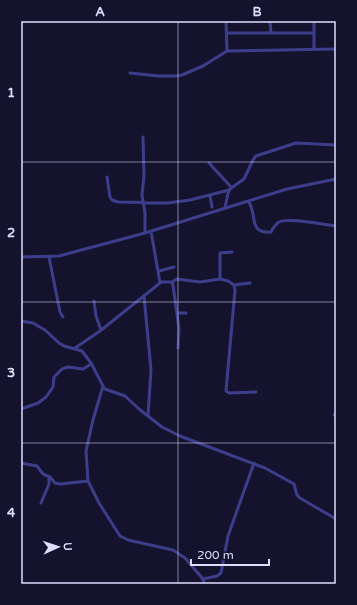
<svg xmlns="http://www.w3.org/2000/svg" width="357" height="605" viewBox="0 0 357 605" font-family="'Varela Round',sans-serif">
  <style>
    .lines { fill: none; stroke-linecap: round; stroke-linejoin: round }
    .street { stroke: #3c3e8c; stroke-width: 3 }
    .grid { fill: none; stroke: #dfddff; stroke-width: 1; stroke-opacity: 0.55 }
    .neatline { fill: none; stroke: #dfddff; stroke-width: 1.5 }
    .grid-label { font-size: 13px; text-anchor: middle; font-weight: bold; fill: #dfddff }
  </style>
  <rect width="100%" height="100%" fill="#15122d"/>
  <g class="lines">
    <path class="street" d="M226 21 227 51
      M226 21H240
      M270 21 271 33
      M314 21V33
      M227 33H314V49
      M130 73 158 76H176L182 75 203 66 227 51 336 49
      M143 137 144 176 142 195 145 213V233
      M209 163 232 188
      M107 177 110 197 112 200 118 202 168 203 190 200 229 190
      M210 196 212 207
      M248 201C258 213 247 234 271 232 273 228 276 224 279 222 289 217 324 225 336 226
      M225 208 228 193 230 189 244 179 253 160 256 156 296 143 336 145
      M21 257 59 256 145 233 287 189 336 179
      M49 257 60 312 63 317
      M159 271 174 267
      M220 279V253L232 252
      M161 282H172L173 285 179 329 178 348
      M172 282 177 279 200 282 220 279 228 281 234 285 235 290 226 391 229 393 256 392
      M234 285 250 283
      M144 296 151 370 148 415
      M94 301 96 316 101 330
      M177 313H186
      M21 321 33 323 45 330 59 343 64 346 82 351 91 363 103 386 105 389 125 396 139 409 162 427 180 436 265 468 294 484 297 495 300 498 336 519
      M75 348 100 331 160 283 151 231
      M103 386 93 420 86 451 88 481 99 503 120 536 128 540 173 550 185 558 203 579 217 576 221 573 228 536 254 463
      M21 409 38 403 46 397 53 387 54 377 62 369 68 367 83 369 91 364
      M334 415H336
      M21 463 37 466 43 474 50 477 55 483 61 484 88 481
      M41 503 49 484V476
      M202 578 205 584"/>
  </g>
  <path class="grid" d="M178 21V584M21 162H336M21 302H336M21 443H336"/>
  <rect width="357" height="605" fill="none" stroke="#15122d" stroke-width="44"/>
  <g transform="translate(58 547) rotate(87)" stroke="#15122d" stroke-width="3" paint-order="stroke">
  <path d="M0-3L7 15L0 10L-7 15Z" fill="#dfddff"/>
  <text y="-6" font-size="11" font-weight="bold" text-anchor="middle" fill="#dfddff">U</text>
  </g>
  <path d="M191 559v6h78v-6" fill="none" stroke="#dfddff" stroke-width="2"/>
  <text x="197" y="559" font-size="12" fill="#dfddff" stroke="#15122d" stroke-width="3" paint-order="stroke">200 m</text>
  <rect x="22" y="22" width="313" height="561" class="neatline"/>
  <g class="grid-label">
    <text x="100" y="16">A</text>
    <text x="257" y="16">B</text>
    <text x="11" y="97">1</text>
    <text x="11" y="237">2</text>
    <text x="11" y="377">3</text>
    <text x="11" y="517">4</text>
  </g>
</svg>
